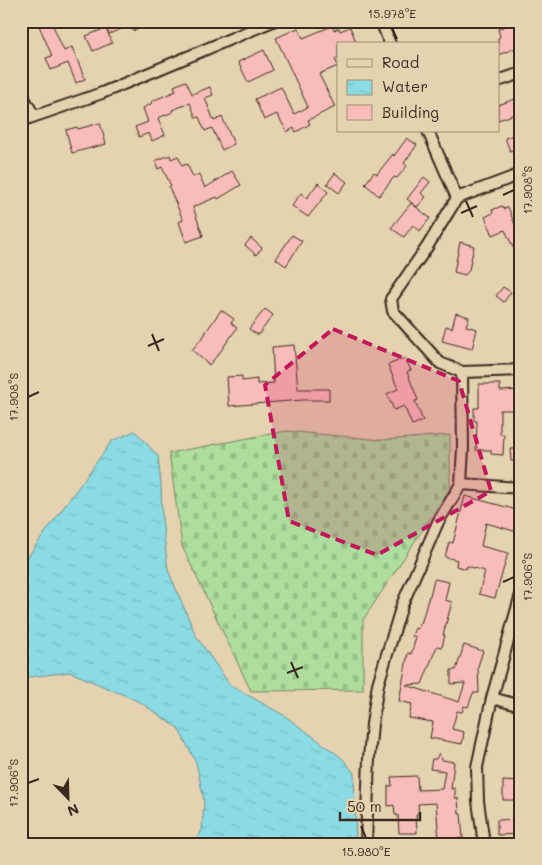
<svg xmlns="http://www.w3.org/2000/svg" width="542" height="865" viewBox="0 0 542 865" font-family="Mali,sans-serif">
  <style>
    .cemetery { fill: url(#cemetery-stones); stroke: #74845e }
    .water { fill: url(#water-ripples); stroke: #6a9494 }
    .building { fill: #f9bdb9; stroke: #3b2a1e }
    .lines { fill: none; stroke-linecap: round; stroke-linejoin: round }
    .minor-casing { stroke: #3b2a1e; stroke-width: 14 }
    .minor { stroke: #e5d2b0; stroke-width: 10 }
    .marked { fill: #c2185b; fill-opacity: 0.2; stroke: #c2185b; stroke-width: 4; stroke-dasharray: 10 6; stroke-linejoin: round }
    .ticks { fill: none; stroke: #3b2a1e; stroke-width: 2 }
    .neatline { fill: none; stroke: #3b2a1e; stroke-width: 2 }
    .ticks-label { font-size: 12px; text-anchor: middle; fill: #3b2a1e }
  </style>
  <defs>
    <pattern id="cemetery-stones" width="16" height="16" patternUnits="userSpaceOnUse" patternTransform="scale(1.25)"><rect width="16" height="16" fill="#aede9e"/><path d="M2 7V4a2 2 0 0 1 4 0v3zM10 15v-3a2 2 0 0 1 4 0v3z" fill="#97bf88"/></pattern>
    <pattern id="water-ripples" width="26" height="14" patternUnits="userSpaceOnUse" patternTransform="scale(1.25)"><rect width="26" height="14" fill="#8adbe3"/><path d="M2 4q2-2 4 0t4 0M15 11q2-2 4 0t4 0" fill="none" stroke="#78bcc2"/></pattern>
  </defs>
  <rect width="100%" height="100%" fill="#e5d2b0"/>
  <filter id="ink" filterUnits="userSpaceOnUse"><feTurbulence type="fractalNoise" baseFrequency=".02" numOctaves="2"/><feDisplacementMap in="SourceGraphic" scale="10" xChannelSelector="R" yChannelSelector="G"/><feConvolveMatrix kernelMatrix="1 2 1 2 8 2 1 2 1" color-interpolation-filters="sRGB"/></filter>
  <g filter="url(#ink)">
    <path class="cemetery" d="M286 431 382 440 450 435V488L363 620V690L251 691 182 546 169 453Z"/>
    <path class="water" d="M135 431 158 456 161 486 162 519 168 570 196 636 230 685 285 716 342 758 354 773 356 844H194L202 830 204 800 196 762 178 728 140 702 70 672 21 678V566L112 441Z"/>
    <path class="building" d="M37 21H51L64 51 72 47 85 79 76 83 68 63 51 70 46 58 52 56Z
      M103 21H156L133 31 131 25 109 34Z
      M517 21H521V46L498 55V38L500 37 498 29Z
      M332 26 334 30 339 28 340 31 350 27 357 44H338V57L335 59 338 66 319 74 335 107 308 120 310 124 296 132 294 128 287 132 277 114 264 120 255 99 281 87 294 114 308 107 276 38 298 28 303 38Z
      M106 28 112 43 93 51 86 36Z
      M264 50 273 70 248 82 238 62Z
      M186 81 192 94 210 87 213 95 205 98 214 121 222 117 234 144 222 150 212 128 205 131 199 117 196 118 190 103 172 110 173 112 158 118 165 135 152 141 149 133 139 137 135 127 148 122 143 108 151 104 152 101 176 91 174 86Z
      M521 97V112L498 120V105Z
      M100 123 106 144 72 153 66 130 77 127 78 129Z
      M521 132V147L510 151 505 138Z
      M407 138 417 145 404 163 407 166 397 178 394 177 379 196 365 184 374 172 377 174 393 154 394 156Z
      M170 155 171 159 178 156 182 166 187 164 193 177 199 174 205 188 232 171 241 185 218 199 217 197 193 207 203 236 186 242 179 222 183 220 169 187 171 186 162 167 158 169 155 161Z
      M335 173 347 182 339 193 327 184Z
      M424 177 430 182 421 193 426 197 417 207 407 199Z
      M318 183 328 192 308 217 292 206 301 193 307 198Z
      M411 203 430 218 420 231 413 225 404 237 391 228Z
      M502 206 504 209 508 207 521 240V264L505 230 493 235 485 217 493 213 492 210Z
      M292 235 302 241 286 266 276 259Z
      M251 238 262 248 256 255 245 245Z
      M460 242 474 246 469 270 465 275 454 272Z
      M503 287 511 292 504 302 496 296Z
      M265 309 273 315 259 334H256L249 329Z
      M221 310 234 319 231 323 237 328 220 352 209 365 192 350 206 333H205Z
      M456 313 469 317 466 326 477 329 472 349 442 341 446 326 452 328Z
      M294 345 298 389H329V400H302L229 406 227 377 242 376V381L257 379V384L274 383 272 347Z
      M405 358 411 370 407 372 418 400 415 401 423 421 412 425 404 406 394 410 387 394 398 389 388 365Z
      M479 384H500V391L521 390V410H500V434H504L503 455 491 454V450H476L477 421H474V408H479Z
      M510 449H520V461H511Z
      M465 496 521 511V533L486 523 481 546 508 553 495 598 479 594 485 571 467 566 466 569 456 566 457 560 445 557 449 542 453 543Z
      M434 579 449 582 445 600 452 602 443 635H445L442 647 437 646 422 684 406 685 459 702 465 683 451 684V670H456L464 645 483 651 478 666 479 693H473L468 707 464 706 462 712 457 711 452 729 464 732 462 744 430 738 433 722 409 718 412 704 399 701 408 653 411 654 416 637 412 636 415 628 418 629 419 623 421 624 429 596H430Z
      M439 753 442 760 454 762 451 789 455 788V798H458L459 814H461L463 838 439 840 436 803 418 804 419 814H416L417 833H399L398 815H395L394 805 388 806V786H392L391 777 417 776 418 790 442 789 445 771 430 769 432 759H436Z
      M503 781 521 782V800H503Z
      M521 819V834L497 835V820Z"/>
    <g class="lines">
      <defs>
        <path id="minor" d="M381 21 390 44
          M498 81 521 73
          M21 93 34 116
          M21 121 102 93 273 21
          M428 131 457 198 521 174
          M457 198 427 247 391 299 393 311 440 363 462 372 521 370
          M461 484 521 488
          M492 698 521 706
          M366 844 369 758 372 724 378 684 402 605 438 522 461 484 463 448 462 372
          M484 844 478 801 477 767 492 698 521 594"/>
      </defs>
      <use href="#minor" class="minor-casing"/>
      <use href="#minor" class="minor"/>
    </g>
  </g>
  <path class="marked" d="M333 329 459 381 491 491 377 555 289 521 265 385Z"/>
  <path class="ticks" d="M392 28 397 39M503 195 514 190M466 201 473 217M461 213 477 206M152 334 159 351M148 346 164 339M28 397 39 392M503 582 514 577M291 662 298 678M287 673 303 667M28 783 39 779M361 826 366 838"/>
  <rect width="542" height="865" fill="none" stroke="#e5d2b0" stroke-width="55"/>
  <rect x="337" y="42" width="162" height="90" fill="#e5d2b0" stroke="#a18f76"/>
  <rect x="347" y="59" width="25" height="8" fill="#e5d2b0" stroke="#a18f76"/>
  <text x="382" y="68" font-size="15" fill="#3b2a1e">Road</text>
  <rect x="347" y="80" width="25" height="15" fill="url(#water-ripples)" stroke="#a18f76"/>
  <text x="382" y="92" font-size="15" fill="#3b2a1e">Water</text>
  <rect x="347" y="105" width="25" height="15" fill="#f9bdb9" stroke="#a18f76"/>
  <text x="382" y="118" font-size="15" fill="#3b2a1e">Building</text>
  <g transform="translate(68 798) rotate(157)" stroke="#e5d2b0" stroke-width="4" paint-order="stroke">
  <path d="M0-4L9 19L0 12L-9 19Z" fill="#3b2a1e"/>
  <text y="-8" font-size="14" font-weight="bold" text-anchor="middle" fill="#3b2a1e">N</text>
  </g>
  <path d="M340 812v8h80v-8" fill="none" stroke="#3b2a1e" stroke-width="2.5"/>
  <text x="347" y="812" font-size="15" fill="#3b2a1e" stroke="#e5d2b0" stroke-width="4" paint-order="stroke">50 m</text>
  <rect x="28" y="28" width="486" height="810" class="neatline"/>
  <g class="ticks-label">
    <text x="392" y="18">15.978°E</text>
    <text transform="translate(528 190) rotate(-90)" y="4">17.908°S</text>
    <text transform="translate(14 397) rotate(-90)" y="4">17.908°S</text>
    <text transform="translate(528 577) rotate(-90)" y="4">17.906°S</text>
    <text transform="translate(14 783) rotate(-90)" y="4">17.906°S</text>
    <text x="366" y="856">15.980°E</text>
  </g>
</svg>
